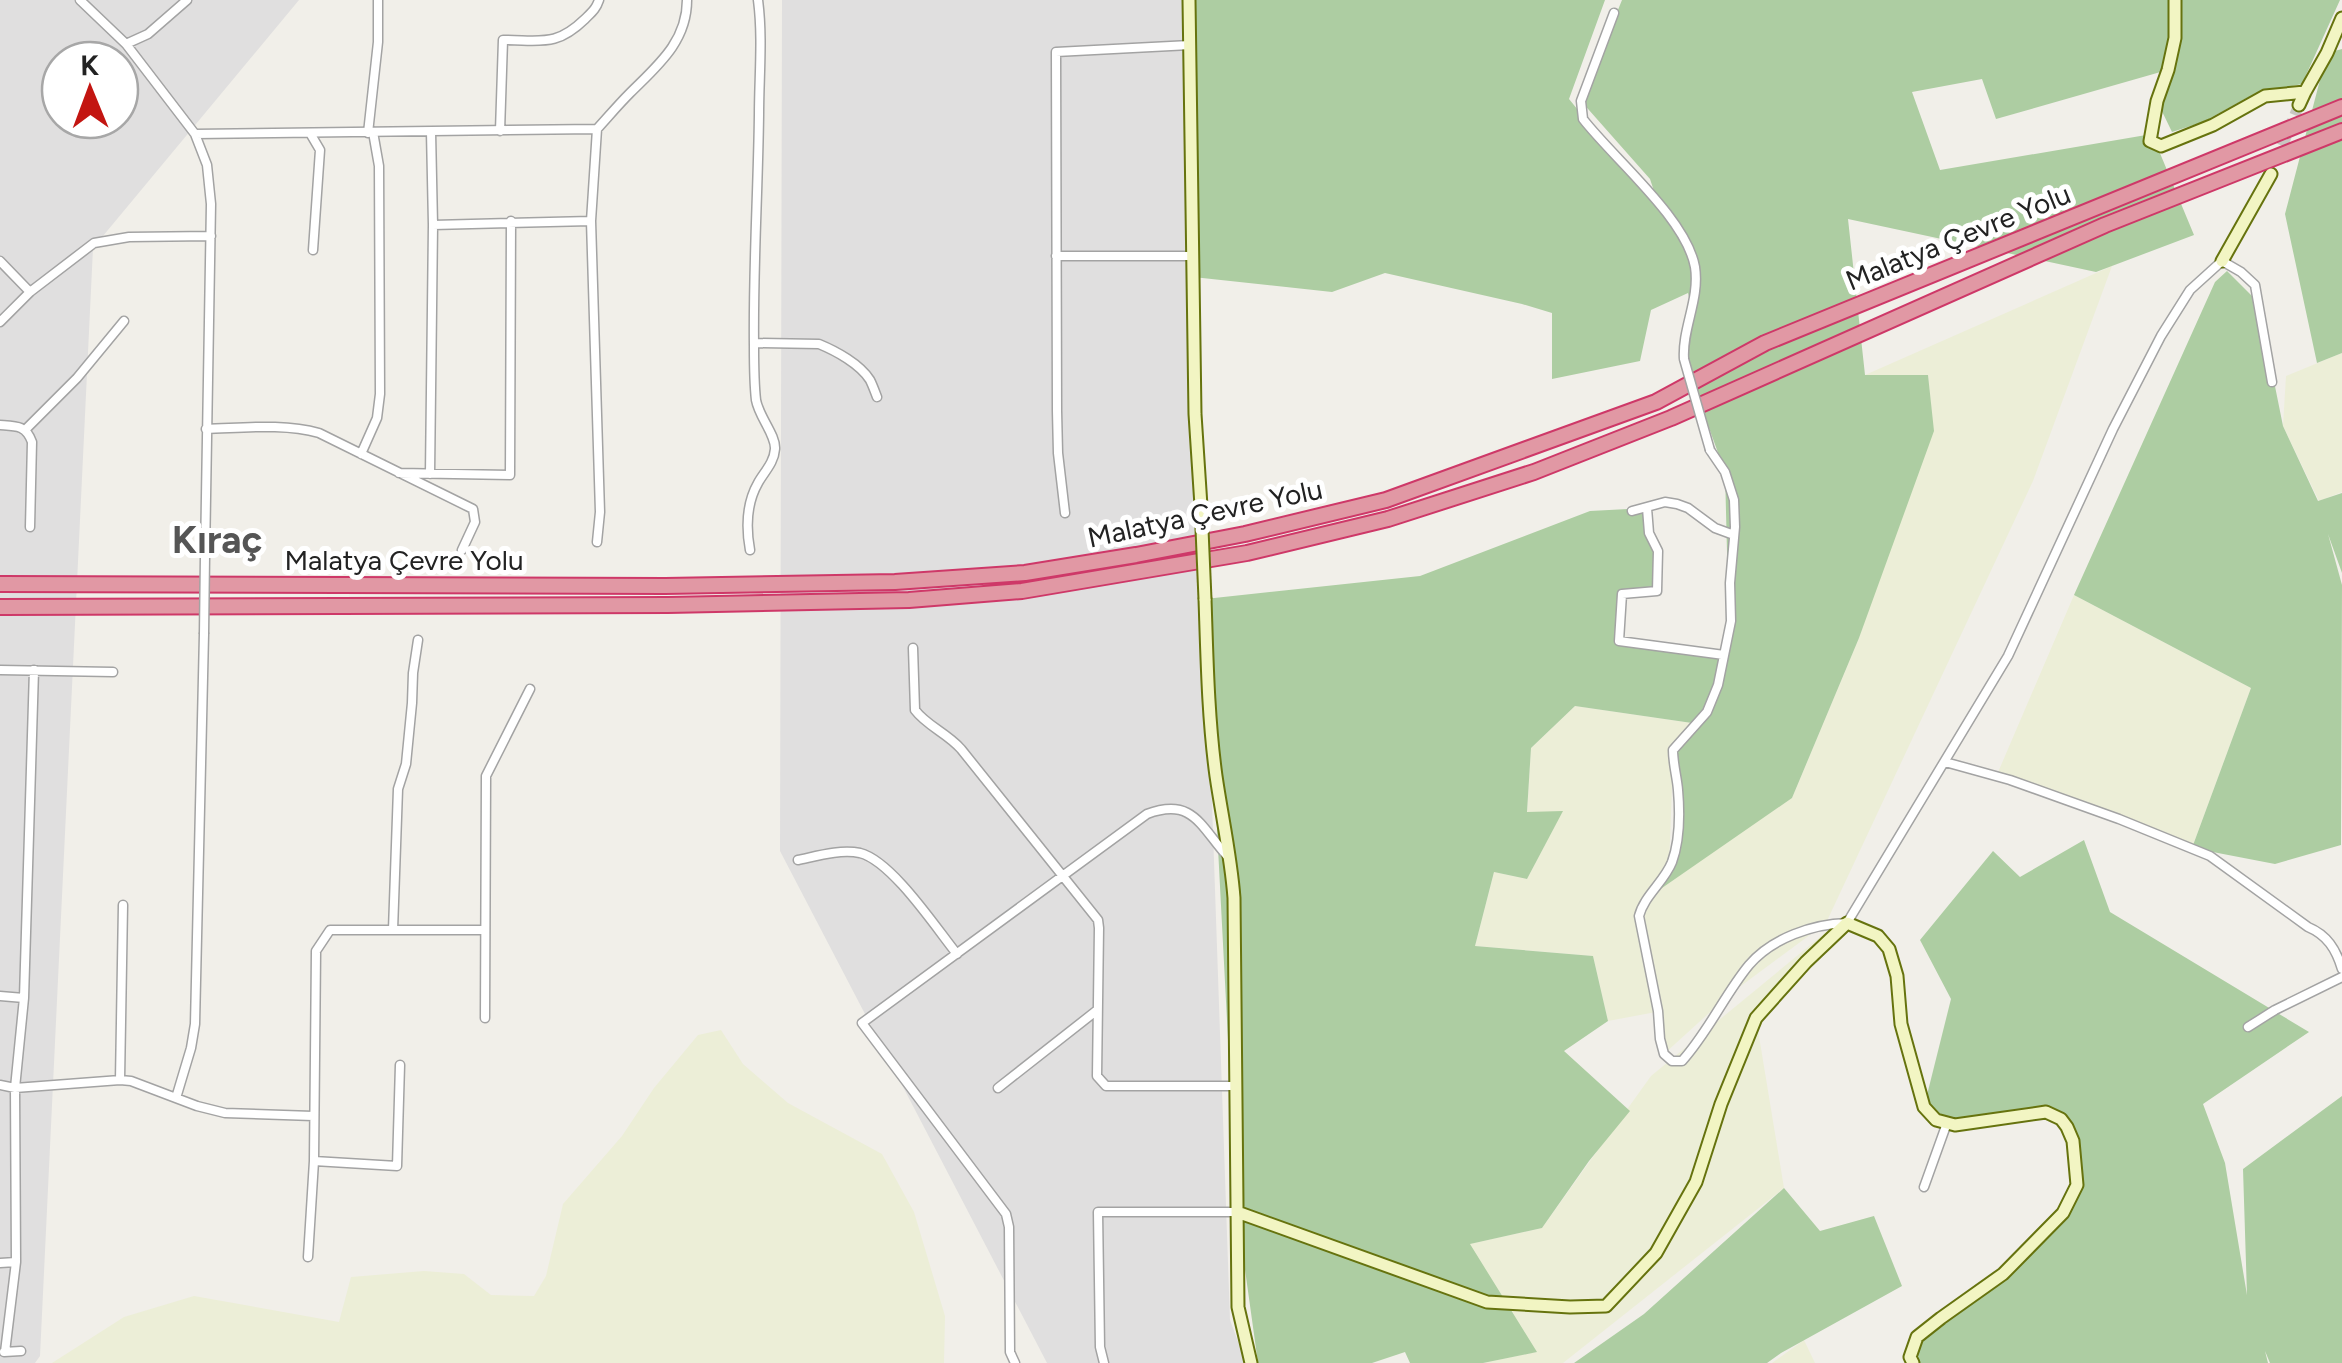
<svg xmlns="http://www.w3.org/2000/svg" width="2342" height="1363" viewBox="0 0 2342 1363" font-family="Figtree,sans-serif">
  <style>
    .residential { fill: #e0dfdf; fill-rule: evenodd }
    .farmland { fill: #eceed7 }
    .forest { fill: #adcda2 }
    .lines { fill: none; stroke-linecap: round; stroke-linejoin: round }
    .secondary-tunnel { stroke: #c8c6c1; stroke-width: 11; stroke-dasharray: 11 5.5; stroke-linecap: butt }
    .street-casing { stroke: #a3a3a3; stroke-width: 11 }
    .secondary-casing { stroke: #66730e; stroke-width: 15 }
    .highway-casing { stroke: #ce3868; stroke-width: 18 }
    .street { stroke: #fff; stroke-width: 8 }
    .secondary { stroke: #f2f5c3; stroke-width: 11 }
    .highway { stroke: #e198a4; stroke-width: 14 }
    .street-bridge-casing { stroke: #a3a3a3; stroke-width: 11; stroke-linecap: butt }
    .secondary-bridge-casing { stroke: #66730e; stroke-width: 15; stroke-linecap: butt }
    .street-bridge { stroke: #fff; stroke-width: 8 }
    .secondary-bridge { stroke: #f2f5c3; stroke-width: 11 }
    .labels { text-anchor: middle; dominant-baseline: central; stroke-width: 10; stroke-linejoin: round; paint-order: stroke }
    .street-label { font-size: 28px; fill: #222; stroke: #fff }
    .district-label { font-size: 38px; font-weight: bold; fill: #555; stroke: #fff }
  </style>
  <rect width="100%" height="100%" fill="#f1efe9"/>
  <path class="residential" d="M0 0H299L93 248 40 1356 35 1363H0ZM60 60H120V120H60Z
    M782 0H1184L1230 1320 1246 1363H1047L780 851Z"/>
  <path class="farmland" d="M2112 266 2033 481 1826 923 1730 994 1664 1054 1656 1012 1608 1021 1593 956 1475 946 1494 872 1527 879 1562 812 1527 813 1531 748 1575 706 1699 724 1673 760 1669 867 1658 887 1792 798 1859 638 1932 418 1928 375H1865Z
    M2342 353V492L2319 501 2283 426 2286 376Z
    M2074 595 2251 688 2192 848 1996 777Z
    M1837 923 1756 1018 1784 1188 1563 1363H1483L1536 1352 1469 1244 1542 1228 1651 1076Z
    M721 1030 743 1064 788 1103 882 1154 914 1212 945 1316 944 1363H52L124 1317 194 1296 339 1322 351 1277 424 1271 464 1274 491 1295 534 1296 546 1276 563 1204 622 1136 654 1088 698 1035Z
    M1804 1340 1815 1363H1772Z"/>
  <path class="forest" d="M1189 0H1605L1569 99 1661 212 1650 179 1581 101 1622 0H2340L2302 84 2256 93 2203 122 2172 132 2157 101 2164 71 1996 119 1982 79 1912 92 1940 170 2152 134 2194 235 2096 272 1848 219 1865 375H1928L1934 431 1859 638 1792 798 1649 897 1665 878 1678 835 1673 750 1692 723 1575 706 1531 748 1527 812 1563 811 1527 879 1494 872 1475 946 1593 956 1608 1021 1564 1051 1630 1111 1589 1161 1542 1228 1470 1244 1537 1352 1483 1363H1410L1405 1352 1372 1363H1258L1237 1212 1205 599 1420 576 1590 511 1647 508 1657 574V591L1622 594 1619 641 1720 654 1729 631 1725 472 1684 359 1692 311 1688 293 1651 310 1640 361 1552 379V313L1522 304 1385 273 1332 292 1193 277Z
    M2342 49V353L2317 363 2285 214 2327 53Z
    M2227 271 2258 302 2283 426 2318 501 2342 493V573L2328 534 2342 585 2341 845 2275 864 2192 848 2251 688 2074 595 2215 282Z
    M2084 840 2110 912 2309 1032 2203 1104 2225 1163 2247 1295 2243 1169 2342 1096V1363H2270L2265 1351 2268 1363H1917L1915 1346 1941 1318 2050 1226 2077 1184 2060 1119 1947 1123 1924 1107 1951 999 1920 940 1993 851 2020 877Z
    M1784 1188 1820 1231 1874 1216 1902 1286 1781 1353 1767 1363H1574L1644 1314Z"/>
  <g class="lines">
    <path class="secondary-tunnel" d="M2276 161 2299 105"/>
    <defs>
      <path id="street" d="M80 0 126 44 148 34 187 0
        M1614 13 1581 101 1583 119C1614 159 1686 218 1695 267 1700 299 1682 328 1684 359
        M126 44 195 134 207 165 211 204 205 556
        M597 129 591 221 600 512 597 542
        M500 131 503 40C542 40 556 47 585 19 592 12 596 9 599 0
        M310 133 320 150 313 250
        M368 133 378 42V0
        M195 134 597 129C608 117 618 105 630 93 657 66 687 42 687 0
        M433 225 591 221
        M1056 256H1193
        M0 261 30 292 0 322
        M30 292 94 243 129 237 211 236
        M754 343 819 344C836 351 860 364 870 380 873 386 875 392 877 397
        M0 425C16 426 26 425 32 442L30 527
        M26 429 77 378 124 321
        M206 429C243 428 284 423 319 433L473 509 475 522 462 550
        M1710 450 1725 472 1734 500 1735 527 1730 583 1731 621 1718 685 1707 712 1673 750C1673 764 1677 777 1678 790 1680 813 1680 840 1672 862 1664 882 1644 896 1639 916L1658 1011 1660 1039 1664 1054 1672 1061H1682C1709 1031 1725 994 1749 965 1772 938 1813 924 1847 923L2008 656 2113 429 2161 336 2190 290 2222 261 2241 272 2255 285 2272 382
        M361 454 377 418 380 394 379 166 373 132
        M399 473 510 475 511 221
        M430 474 433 225 431 132
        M1647 508 1649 533 1658 551 1657 591 1622 594 1619 641 1724 655
        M1632 511 1665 502 1677 504 1688 508 1715 528 1734 535
        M1065 513 1058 453 1057 411 1056 52 1190 45
        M750 550C746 528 746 504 758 483 764 472 774 463 775 449 776 435 759 417 756 400 754 382 754 363 754 346 753 269 758 192 759 115 759 77 763 38 758 0
        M913 648 915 710C927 726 947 733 961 749L1098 920 1099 928 1097 1076 1106 1086H1235
        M0 670 113 672
        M1945 762 2010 780 2119 819 2210 856 2308 927C2327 935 2336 949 2342 969
        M798 860C817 856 840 849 860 853 892 861 936 928 957 954
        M393 930 398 789 406 764 412 703 413 673 418 640
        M0 996 24 998
        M485 1018 486 776 530 689
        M2248 1027 2275 1010 2342 977
        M120 1080 123 905
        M0 1085 15 1088 120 1080 131 1081 197 1106 225 1113 313 1116
        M998 1088 1096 1011
        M176 1098 191 1048 195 1024 204 634
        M314 1161 397 1166 400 1065
        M1924 1187 1947 1123
        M308 1257 314 1161 316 951 330 930H485
        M0 1263 16 1262
        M4 1352 21 1351
        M5 1352 16 1262 15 1088 24 998 34 670
        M1015 1363 1010 1352 1009 1227 1006 1214 862 1023 1147 814C1193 797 1200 826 1228 857
        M1104 1363 1100 1347 1098 1212H1237"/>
      <path id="secondary" d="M1189 0 1195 414 1201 506
        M2175 0V38L2168 70 2157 101 2150 141 2161 146 2213 125 2265 96 2305 92 2299 105
        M2305 92 2327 53 2342 18
        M2222 261 2271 174
        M1205 599C1207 658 1208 717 1216 776 1222 817 1231 857 1234 898L1238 1307 1251 1363
        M1237 1212 1487 1302 1570 1307 1606 1306 1656 1253 1696 1182 1721 1104 1756 1018 1806 962 1847 923 1878 936 1889 949 1897 976 1901 1024 1924 1107 1936 1120 1955 1125 2046 1112 2061 1119 2067 1127 2073 1141 2077 1185 2063 1213 2003 1274 1941 1318 1917 1337 1910 1357 1913 1363"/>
      <path id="highway" d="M0 584 665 586 895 582 1025 573 1136 555 1245 534 1386 500 1656 402 1765 343 2342 107
        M0 607 668 605 909 600 1022 591 1247 553 1388 519 1534 472 1671 418 2105 225 2342 131"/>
    </defs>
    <use href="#street" class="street-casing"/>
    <use href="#secondary" class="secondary-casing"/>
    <use href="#highway" class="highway-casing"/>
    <use href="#street" class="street"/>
    <use href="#secondary" class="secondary"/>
    <use href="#highway" class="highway"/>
    <defs>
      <path id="street-bridge" d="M1684 359 1710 450
        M204 634 205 556"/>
      <path id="secondary-bridge" d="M1201 506 1205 599"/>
    </defs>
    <use href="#street-bridge" class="street-bridge-casing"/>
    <use href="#secondary-bridge" class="secondary-bridge-casing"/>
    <use href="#street-bridge" class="street-bridge"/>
    <use href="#secondary-bridge" class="secondary-bridge"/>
  </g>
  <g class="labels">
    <g class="street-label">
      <text transform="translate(1958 237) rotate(-22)">Malatya Çevre Yolu</text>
      <text transform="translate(1205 513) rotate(-12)">Malatya Çevre Yolu</text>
      <text x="404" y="560">Malatya Çevre Yolu</text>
    </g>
    <g class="district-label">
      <text x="217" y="540">Kıraç</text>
    </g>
  </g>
  <g transform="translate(90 90) rotate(359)"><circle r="48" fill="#ffffff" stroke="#a7a7a7" stroke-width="2.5"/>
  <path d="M0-8L18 38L0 25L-18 38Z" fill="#c31511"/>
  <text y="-15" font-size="28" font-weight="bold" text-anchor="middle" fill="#222222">K</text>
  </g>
</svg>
